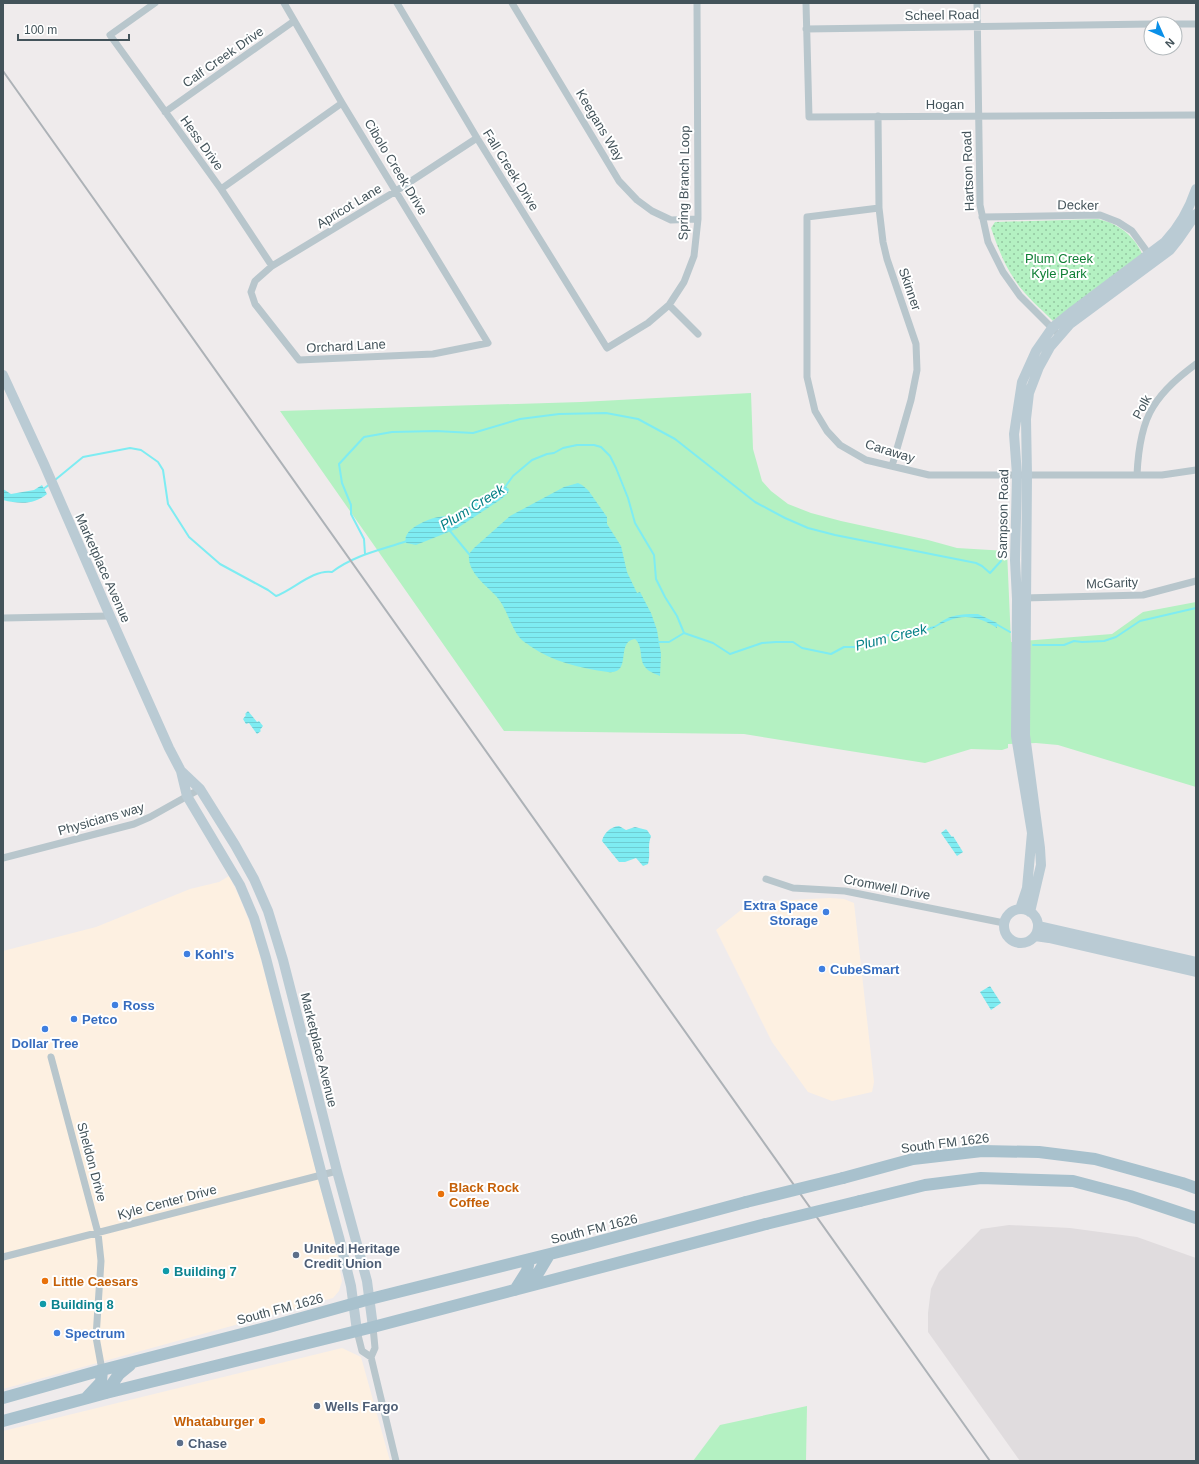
<svg xmlns="http://www.w3.org/2000/svg" width="1199" height="1464" viewBox="0 0 1199 1464" font-family="Helvetica,sans-serif">
  <style>
    .commercial { fill: #fdf0e1 }
    .education { fill: #e0dcde }
    .green { fill: #b4f1c2 }
    .park { fill: url(#park-dots) }
    .water { fill: url(#water-rules) }
    .lines { fill: none; stroke-linecap: round; stroke-linejoin: round }
    .stream { stroke: #7eecf2; stroke-width: 2 }
    .street { stroke: #b8c6cc; stroke-width: 7 }
    .secondary { stroke: #bacbd4; stroke-width: 10 }
    .primary { stroke: #a8c1cd; stroke-width: 12 }
    .rail { stroke: #adb2b7; stroke-width: 2 }
    .primary-bridge { stroke: #a8c1cd; stroke-width: 12 }
    .shop-dot { fill: #3f7fe0; stroke: #fff; stroke-width: 1.5 }
    .food-dot { fill: #e8710a; stroke: #fff; stroke-width: 1.5 }
    .service-dot { fill: #5c6f8a; stroke: #fff; stroke-width: 1.5 }
    .culture-dot { fill: #0f9aa8; stroke: #fff; stroke-width: 1.5 }
    .labels { text-anchor: middle; dominant-baseline: central; stroke-width: 4; stroke-linejoin: round; paint-order: stroke }
    .street-label { font-size: 13px; fill: #43535a; stroke: #fff }
    .park-label { font-size: 13px; fill: #0f7f35; stroke: #fff }
    .shop-label { font-size: 13px; font-weight: bold; fill: #366cbe; stroke: #fff; text-anchor: start }
    .food-label { font-size: 13px; font-weight: bold; fill: #c56008; stroke: #fff; text-anchor: start }
    .service-label { font-size: 13px; font-weight: bold; fill: #4e5e75; stroke: #fff; text-anchor: start }
    .culture-label { font-size: 13px; font-weight: bold; fill: #0d838f; stroke: #fff; text-anchor: start }
    .water-label { font-size: 14px; font-style: italic; fill: #068187; stroke: #fff }
  </style>
  <defs>
    <pattern id="park-dots" width="8" height="8" patternUnits="userSpaceOnUse"><rect width="8" height="8" fill="#b4f1c2"/><path d="M2 2h.1M6 6h.1" fill="none" stroke="#94c6a1" stroke-width="1.8" stroke-linecap="round"/></pattern>
    <pattern id="water-rules" width="6" height="5" patternUnits="userSpaceOnUse"><rect width="6" height="5" fill="#7eecf2"/><path d="M0 2.5h6" fill="none" stroke="#6eccd2"/></pattern>
  </defs>
  <rect width="100%" height="100%" fill="#efebec"/>
  <path class="commercial" d="M229 876 238 894 254 933 335 1243 342 1281 339 1291 333 1298 3 1389V951L96 927 190 889 219 882Z
    M830 898 844 899 854 903 874 1082 872 1092 832 1101 808 1092 772 1042 716 930 751 902Z
    M342 1348 361 1357 390 1461H3V1431Z"/>
  <path class="education" d="M1009 1225 1070 1228 1137 1237 1196 1258V1461H1020L928 1332V1313L931 1289 939 1272 981 1229Z"/>
  <path class="green" d="M751 393 753 449 762 481 771 491 788 504 811 513 841 521 928 540 957 548 1007 551 1011 642 1112 634 1143 612 1196 602V787L1058 745 1036 743 1008 744V748L1002 750 971 749 925 763 744 734 504 731 280 411 581 402Z
    M807 1406 806 1461H693L720 1425Z"/>
  <path class="park" d="M1098 219C1115 223 1126 230 1136 243 1138 247 1141 250 1142 254L1053 321C1039 307 1023 294 1013 277 1003 262 997 245 991 228L995 222Z"/>
  <path class="water" d="M578 483 582 485 588 490 607 517V524L621 546 627 572 637 593 640 592 651 613 657 630 661 654 660 676C656 674 649 672 646 668 638 660 644 647 635 639 615 641 633 675 608 672 580 668 553 662 530 646 527 643 523 642 520 638 510 626 507 608 496 596 485 584 467 572 469 554L474 548 510 516 564 487Z
    M42 485 47 494C34 505 19 504 3 500V489L11 494 34 490Z
    M504 486 509 489 508 493 500 500 456 529 416 545 406 543C402 530 424 521 434 518 442 516 451 516 458 513 475 506 487 490 504 486Z
    M978 614 997 623V628C981 618 966 613 948 621 942 623 937 627 931 629L930 627C936 626 939 623 944 620 954 614 967 614 978 614Z
    M248 711 257 722 259 721 263 726 260 730 261 731 257 734 249 723 246 724 243 719 246 715 245 714Z
    M619 826 626 830 635 827 647 830 651 836C647 847 651 853 648 864L643 866 636 858 625 862H619L602 841C604 833 610 827 619 826Z
    M946 829 952 837 953 836 963 852 957 856 941 833Z
    M990 986 1001 1003 991 1010 980 992Z"/>
  <g class="lines">
    <path class="stream" d="M55 480 83 457 130 448 141 450 158 462 163 470 168 504 189 537 220 564 268 590 276 596C293 590 313 569 332 572 354 555 381 550 407 541
      M505 487 513 476 532 460 547 454 554 453 563 448 577 445H594L601 447 610 456 616 468 628 498 635 523 654 555 656 579 665 597 677 616 684 633 713 643 730 654 762 643 776 642H793L802 648 831 654 844 647H860L879 640 884 636 903 633 919 632 932 628
      M42 490 50 484
      M450 531 469 554
      M365 554 364 539 351 514V505L342 483 339 464 364 437 392 432 436 431 473 433 520 419 559 414 606 413 638 419 675 439 755 502 785 518 808 528 835 535 976 563 982 566 990 573 1001 561
      M996 624 1010 632
      M659 642H669L684 633
      M1033 645H1064L1074 641 1082 642 1104 641 1116 637 1140 621 1196 608"/>
    <path class="street" d="M155 3 110 35 221 189 272 266
      M284 3 342 103 488 343 433 354 299 360 255 304 251 292 255 281 272 266 396 191 477 138
      M397 3 477 138 607 348 648 323 669 305 684 282 694 256 698 219 697 3
      M512 3 619 181 637 200 652 211 671 220 698 219
      M806 3 809 117 1196 115
      M977 3 980 205 988 242 1003 272 1020 296 1055 331
      M1173 24H1196
      M806 29 1151 24
      M165 112 294 21
      M878 116 879 208 883 242 887 259 916 344 917 370 911 400 892 466
      M221 189 342 103
      M879 208 807 217V377L815 411 827 431 840 445 866 460 929 475H1162L1196 470
      M982 217 1100 215 1118 222 1132 231 1151 257
      M669 305 698 334
      M1137 475C1138 453 1141 426 1153 407 1164 389 1180 376 1196 364
      M1023 598 1143 595 1196 581
      M3 618 110 616
      M3 858 134 824 150 817 200 789
      M766 879 793 888 845 891 1004 923
      M51 1057 98 1233 101 1261 96 1337 102 1370
      M3 1257 337 1171
      M373 1327 375 1348 371 1357 396 1461
      M357 1331 362 1351 371 1357"/>
    <path class="secondary" d="M3 375 44 464 110 616 169 748 181 771 187 796 240 885 254 918 266 958 322 1175 339 1237 351 1286 357 1331
      M181 771 200 789 235 845 254 879 268 911 283 960 337 1171 367 1281 373 1327
      M1020 909 1027 888 1032 833 1016 736 1017 599 1015 560 1017 475 1014 434 1022 382 1036 351 1052 328 1073 311 1165 242C1179 227 1189 210 1196 189
      M1004 926a17 17 0 1 1 34 0a17 17 0 1 1-34 0Z
      M1030 912 1041 865 1040 848 1025 735 1027 475 1026 419 1029 393 1039 367 1050 347 1070 324 1170 250 1178 240 1196 214
      M1038 926 1196 962
      M1035 936 1049 938 1196 972"/>
    <path class="primary" d="M843 1178 913 1159 982 1151 1039 1152 1095 1159 1182 1183 1196 1188
      M860 1201 925 1185 981 1178 1073 1181 1130 1196 1196 1218
      M533 1285 534 1280 549 1255
      M515 1290 527 1271 529 1260
      M106 1393 119 1374 130 1365
      M3 1398 102 1370 269 1327 370 1299 582 1246 746 1202
      M86 1398 101 1382 102 1370
      M3 1421 106 1393 373 1327 766 1224"/>
    <path class="rail" d="M3 71 990 1461"/>
    <path class="primary-bridge" d="M746 1202 843 1178
      M766 1224 860 1201"/>
  </g>
  <g class="shop-dot">
    <circle cx="826" cy="912" r="4"/>
    <circle cx="187" cy="954" r="4"/>
    <circle cx="822" cy="969" r="4"/>
    <circle cx="115" cy="1005" r="4"/>
    <circle cx="74" cy="1019" r="4"/>
    <circle cx="45" cy="1029" r="4"/>
    <circle cx="57" cy="1333" r="4"/>
  </g>
  <g class="food-dot">
    <circle cx="441" cy="1194" r="4"/>
    <circle cx="45" cy="1281" r="4"/>
    <circle cx="262" cy="1421" r="4"/>
  </g>
  <g class="service-dot">
    <circle cx="296" cy="1255" r="4"/>
    <circle cx="317" cy="1406" r="4"/>
    <circle cx="180" cy="1443" r="4"/>
  </g>
  <g class="culture-dot">
    <circle cx="166" cy="1271" r="4"/>
    <circle cx="43" cy="1304" r="4"/>
  </g>
  <g class="labels">
    <g class="street-label">
      <text transform="translate(942 15) rotate(-1)">Scheel Road</text>
      <text transform="translate(223 57) rotate(-35)">Calf Creek Drive</text>
      <text x="945" y="104">Hogan</text>
      <text transform="translate(600 125) rotate(59)">Keegans Way</text>
      <text transform="translate(202 143) rotate(54)">Hess Drive</text>
      <text transform="translate(396 167) rotate(59)">Cibolo Creek Drive</text>
      <text transform="translate(511 170) rotate(58)">Fall Creek Drive</text>
      <text transform="translate(968 171) rotate(-92)">Hartson Road</text>
      <text transform="translate(684 183) rotate(-89)">Spring Branch Loop</text>
      <text transform="translate(1078 205) rotate(1)">Decker</text>
      <text transform="translate(349 206) rotate(-31)">Apricot Lane</text>
      <text transform="translate(910 289) rotate(71)">Skinner</text>
      <text transform="translate(346 346) rotate(-3)">Orchard Lane</text>
      <text transform="translate(1142 407) rotate(-62)">Polk</text>
      <text transform="translate(890 451) rotate(17)">Caraway</text>
      <text transform="translate(1003 514) rotate(-89)">Sampson Road</text>
      <text transform="translate(103 568) rotate(66)">Marketplace Avenue</text>
      <text transform="translate(1112 583) rotate(-2)">McGarity</text>
      <text transform="translate(101 819) rotate(-16)">Physicians way</text>
      <text transform="translate(887 887) rotate(11)">Cromwell Drive</text>
      <text transform="translate(319 1050) rotate(76)">Marketplace Avenue</text>
      <text transform="translate(945 1143) rotate(-7)">South FM 1626</text>
      <text transform="translate(92 1162) rotate(75)">Sheldon Drive</text>
      <text transform="translate(167 1202) rotate(-15)">Kyle Center Drive</text>
      <text transform="translate(594 1229) rotate(-14)">South FM 1626</text>
      <text transform="translate(280 1309) rotate(-15)">South FM 1626</text>
    </g>
    <g class="park-label">
      <text x="1059" y="258">Plum Creek<tspan x="1059" dy="15">Kyle Park</tspan></text>
    </g>
    <g class="shop-label">
      <text x="818" y="905" text-anchor="end">Extra Space<tspan x="818" dy="15">Storage</tspan></text>
      <text x="195" y="954">Kohl's</text>
      <text x="830" y="969">CubeSmart</text>
      <text x="123" y="1005">Ross</text>
      <text x="82" y="1019">Petco</text>
      <text x="45" y="1043" text-anchor="middle">Dollar Tree</text>
      <text x="65" y="1333">Spectrum</text>
    </g>
    <g class="food-label">
      <text x="449" y="1187">Black Rock<tspan x="449" dy="15">Coffee</tspan></text>
      <text x="53" y="1281">Little Caesars</text>
      <text x="254" y="1421" text-anchor="end">Whataburger</text>
    </g>
    <g class="service-label">
      <text x="304" y="1248">United Heritage<tspan x="304" dy="15">Credit Union</tspan></text>
      <text x="325" y="1406">Wells Fargo</text>
      <text x="188" y="1443">Chase</text>
    </g>
    <g class="culture-label">
      <text x="174" y="1271">Building 7</text>
      <text x="51" y="1304">Building 8</text>
    </g>
    <g class="water-label">
      <text transform="translate(472 507) rotate(-32)">Plum Creek</text>
      <text transform="translate(891 637) rotate(-14)">Plum Creek</text>
    </g>
  </g>
  <rect width="1199" height="1464" fill="none" stroke="#43535a" stroke-width="8"/>
  <g transform="translate(1163 36) rotate(135)"><circle r="19" fill="#ffffff" stroke="#b4babd"/>
  <path d="M0-3L7 15L0 10L-7 15Z" fill="#0b90e8"/>
  <text y="-6" font-size="11" font-weight="bold" text-anchor="middle" fill="#43535a">N</text>
  </g>
  <path d="M18 34v6h111v-6" fill="none" stroke="#43535a" stroke-width="2"/>
  <text x="24" y="34" font-size="12" fill="#43535a" stroke="#ffffff" stroke-width="3" paint-order="stroke">100 m</text>
</svg>
